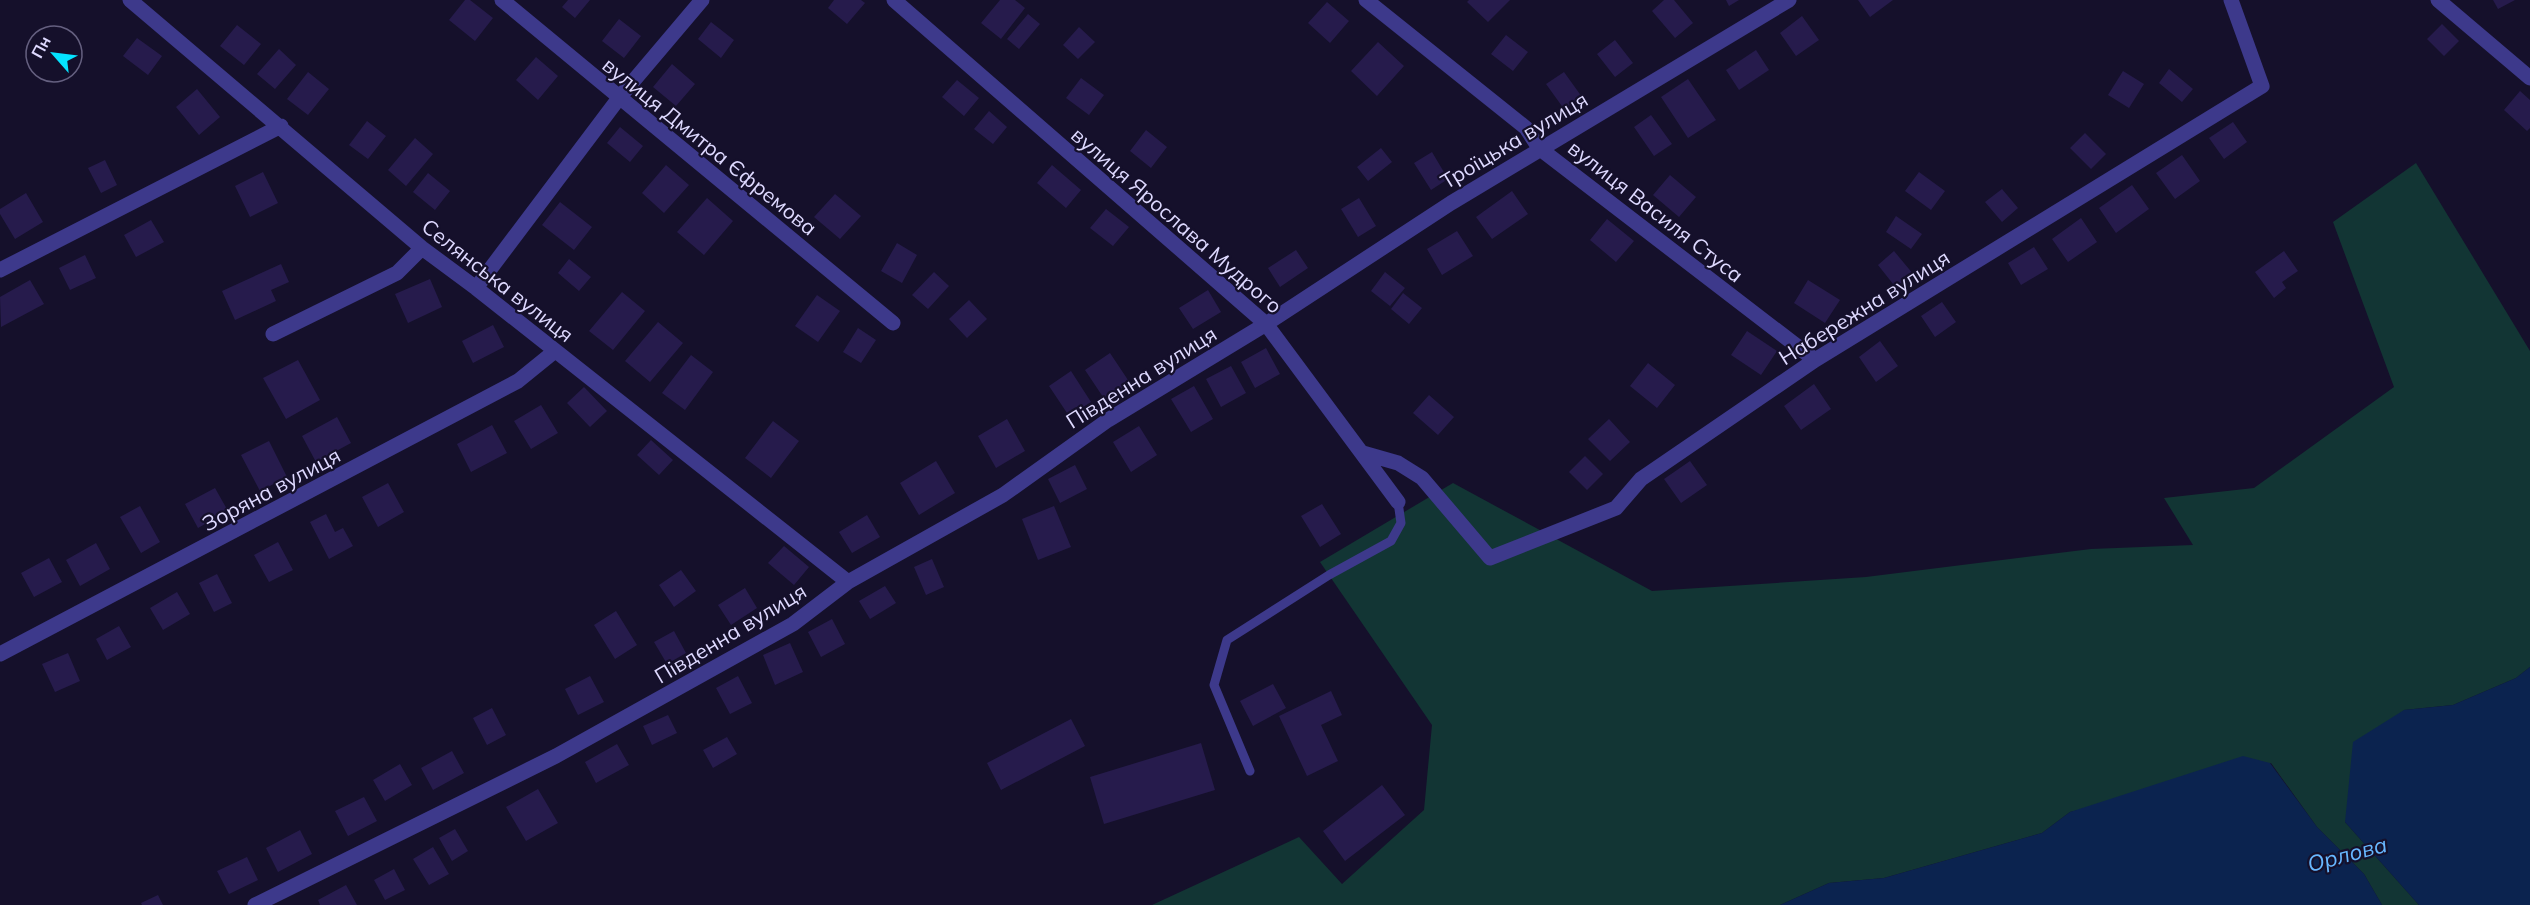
<svg xmlns="http://www.w3.org/2000/svg" width="2530" height="905" viewBox="0 0 2530 905" font-family="Mulish,sans-serif">
  <style>
    .green { fill: #123534 }
    .water { fill: #0b234f }
    .lines { fill: none; stroke-linecap: round; stroke-linejoin: round }
    .stream { stroke: #0b234f; stroke-width: 6 }
    .building { fill: #261b4c }
    .lane { stroke: #3d398b; stroke-width: 9 }
    .street { stroke: #3d398b; stroke-width: 15 }
    .labels { text-anchor: middle; dominant-baseline: central; stroke-width: 4.5; stroke-linejoin: round; paint-order: stroke }
    .street-label { font-size: 21px; fill: #ded9ff; stroke: #15102b }
    .water-label { font-size: 22px; font-style: italic; fill: #67b7ff; stroke: #15102b }
  </style>
  <rect width="100%" height="100%" fill="#15102b"/>
  <path class="green" d="M2416 163 2530 351V667L2516 678 2453 705 2404 710 2345 822 2419 905H2382L2364 874 2317 827 2271 763 2070 812 2042 833 1884 878 1829 883 1780 905H1152L1299 837 1342 884 1424 810 1432 725 1320 562 1453 483 1652 591 1866 577 2091 549 2193 545 2164 498 2254 488 2394 387 2333 222Z"/>
  <path class="water" d="M2530 667V905H2419L2345 822 2353 742 2404 710 2453 705 2516 678Z
    M2243 756 2270 763 2317 827 2364 874 2382 905H1780L1829 883 1884 878 2042 833 2070 812Z"/>
  <g class="lines">
    <path class="stream" d="M2338 857 2374 847"/>
  </g>
  <path class="building" d="M465 0H470L493 18 475 41 449 20Z
    M568 0H590L575 18 562 7Z
    M834 0H861L865 3 847 24 828 8Z
    M1000 0H1015L1025 8 1001 39 981 23Z
    M1469 0H1510L1488 22 1467 2Z
    M1664 0H1674L1693 23 1675 38 1652 11Z
    M1726 0H1739L1729 6Z
    M1858 0H1893L1870 17Z
    M2493 0H2515L2498 9Z
    M1327 2 1349 21 1330 43 1308 23Z
    M1028 14 1040 24 1019 49 1007 39Z
    M1802 16 1819 40 1796 56 1780 33Z
    M619 19 641 36 624 58 602 41Z
    M711 22 734 40 721 58 698 39Z
    M2442 24 2459 41 2444 56 2427 39Z
    M237 25 261 44 244 65 220 46Z
    M1079 27 1095 42 1078 59 1063 45Z
    M1506 35 1528 52 1513 71 1491 54Z
    M137 38 162 56 148 75 123 56Z
    M1615 40 1633 63 1615 77 1597 54Z
    M1378 42 1404 66 1377 96 1351 71Z
    M279 49 296 65 275 89 257 74Z
    M1756 50 1769 70 1739 90 1726 70Z
    M536 57 558 76 538 100 516 80Z
    M672 64 695 84 676 106 653 87Z
    M2169 69 2193 89 2182 102 2159 83Z
    M2123 71 2144 84 2129 108 2108 95Z
    M308 72 329 89 308 115 287 99Z
    M1564 72 1582 97 1564 109 1546 84Z
    M1081 78 1104 95 1089 115 1066 98Z
    M1688 79 1716 120 1688 138 1661 97Z
    M957 80 979 98 964 116 942 97Z
    M197 89 220 117 199 135 176 107Z
    M2520 91 2530 100V128L2527 131 2504 110Z
    M989 111 1007 127 993 144 974 129Z
    M1651 115 1672 144 1654 156 1634 127Z
    M367 121 386 136 368 159 349 145Z
    M2233 122 2247 142 2224 159 2209 138Z
    M620 127 643 146 630 162 607 143Z
    M1146 130 1167 147 1151 168 1130 151Z
    M2085 133 2106 154 2091 169 2070 148Z
    M415 138 433 154 406 186 388 170Z
    M1381 148 1392 162 1368 181 1357 167Z
    M1432 152 1448 179 1431 190 1414 163Z
    M2182 155 2200 181 2175 199 2156 173Z
    M105 160 117 185 101 193 88 168Z
    M666 165 689 185 664 213 642 193Z
    M1052 165 1081 190 1066 208 1037 183Z
    M263 172 278 203 250 217 235 186Z
    M1919 172 1945 191 1931 210 1905 191Z
    M428 173 450 191 435 210 413 192Z
    M1670 175 1696 197 1679 217 1653 195Z
    M2132 185 2149 209 2116 233 2099 208Z
    M2002 189 2018 208 2002 222 1985 202Z
    M1512 191 1528 214 1492 239 1476 217Z
    M26 193 43 222 15 239 0 214V209Z
    M835 194 861 216 840 239 814 217Z
    M707 198 733 221 704 255 677 232Z
    M1359 198 1376 226 1358 237 1341 209Z
    M560 202 592 227 574 250 542 225Z
    M1106 209 1129 227 1113 246 1090 228Z
    M1896 216 1922 234 1911 249 1886 232Z
    M2081 218 2097 242 2068 262 2052 239Z
    M1607 219 1634 241 1616 262 1590 240Z
    M151 220 164 242 136 257 124 235Z
    M1457 231 1473 256 1442 275 1427 249Z
    M897 243 917 255 902 283 881 271Z
    M2034 247 2048 269 2021 285 2008 263Z
    M1296 250 1308 268 1280 287 1268 268Z
    M1894 251 1914 275 1897 289 1878 265Z
    M2284 251 2298 271 2282 282 2286 288 2274 298 2255 272Z
    M85 255 96 278 70 290 59 268Z
    M569 259 591 277 579 291 558 273Z
    M281 264 289 282 271 290 276 301 235 320 222 291Z
    M934 272 949 286 928 309 912 295Z
    M1385 272 1405 288 1390 306 1371 291Z
    M430 279 442 307 408 323 395 294Z
    M30 280 44 304 1 327 0 297Z
    M1808 280 1840 300 1825 323 1794 303Z
    M1208 290 1221 312 1193 329 1179 308Z
    M622 292 645 311 613 350 589 331Z
    M1403 293 1422 308 1409 324 1391 309Z
    M817 295 840 311 818 342 795 326Z
    M969 300 987 319 967 338 949 319Z
    M1942 302 1956 322 1935 337 1921 316Z
    M658 322 683 343 650 382 625 361Z
    M493 325 504 347 473 363 462 341Z
    M858 328 876 340 861 363 843 352Z
    M1747 331 1777 351 1761 375 1731 355Z
    M1880 341 1898 366 1876 382 1859 357Z
    M1266 348 1280 374 1255 388 1241 362Z
    M1110 353 1130 383 1105 400 1085 370Z
    M691 355 713 372 685 410 662 393Z
    M298 360 320 400 286 419 263 378Z
    M1648 363 1675 385 1657 408 1630 386Z
    M1231 366 1246 393 1221 407 1206 379Z
    M1071 371 1091 402 1069 416 1049 386Z
    M1814 384 1831 409 1801 430 1784 406Z
    M1194 386 1213 419 1191 432 1171 399Z
    M584 387 607 411 590 427 567 403Z
    M1429 395 1454 417 1438 435 1413 413Z
    M541 405 558 433 531 449 514 421Z
    M337 417 351 443 316 462 302 436Z
    M1007 419 1025 451 996 468 978 436Z
    M1609 419 1630 442 1610 461 1588 439Z
    M773 421 799 441 771 478 745 458Z
    M492 425 507 453 471 472 457 444Z
    M1139 426 1157 455 1131 472 1113 442Z
    M651 440 673 460 659 475 637 455Z
    M269 441 287 477 260 491 241 455Z
    M1585 456 1603 474 1587 490 1569 472Z
    M936 461 955 493 919 515 900 483Z
    M1690 461 1707 485 1681 503 1664 479Z
    M1075 465 1087 489 1060 503 1048 479Z
    M388 483 404 512 378 527 362 497Z
    M215 488 228 511 198 528 185 504Z
    M1322 504 1341 534 1320 547 1301 516Z
    M140 506 160 542 141 553 120 517Z
    M1054 506 1071 547 1038 560 1022 519Z
    M326 514 335 532 343 528 353 546 329 559 310 522Z
    M867 515 880 537 852 553 839 532Z
    M278 542 293 570 269 582 254 555Z
    M96 543 110 569 80 586 66 560Z
    M784 546 809 567 794 585 768 563Z
    M49 558 62 582 34 597 21 573Z
    M932 559 944 587 926 595 914 567Z
    M681 570 696 591 674 607 659 585Z
    M217 574 232 603 214 612 199 583Z
    M885 586 896 603 870 619 859 601Z
    M745 588 757 608 731 625 718 605Z
    M177 592 190 614 163 630 150 608Z
    M616 611 637 645 615 659 594 625Z
    M832 619 845 644 821 657 808 632Z
    M119 626 131 647 107 660 96 639Z
    M674 631 686 653 667 664 654 642Z
    M790 643 803 672 775 685 763 655Z
    M68 653 80 681 55 692 42 664Z
    M590 676 604 702 578 715 565 689Z
    M738 676 752 703 730 714 716 688Z
    M1273 684 1286 708 1253 726 1240 701Z
    M1331 691 1342 715 1321 725 1338 761 1307 776 1279 716Z
    M492 708 506 735 487 745 473 718Z
    M668 715 677 733 652 745 643 726Z
    M1071 719 1085 746 1001 790 987 763Z
    M727 737 737 754 713 768 703 750Z
    M1201 743 1215 790 1104 824 1090 777Z
    M617 744 629 765 596 783 585 762Z
    M452 751 464 773 433 790 421 768Z
    M400 764 412 785 385 801 373 780Z
    M1382 785 1405 815 1345 861 1323 831Z
    M538 789 558 823 526 841 506 807Z
    M364 797 377 821 348 836 335 811Z
    M455 829 468 851 452 861 439 838Z
    M300 830 312 854 278 872 266 848Z
    M433 847 449 874 429 885 413 859Z
    M247 857 258 880 229 894 217 871Z
    M394 869 405 890 385 900 374 880Z
    M346 885 357 905H320L318 900Z
    M158 895 163 905H142L141 903Z"/>
  <g class="lines">
    <path class="lane" d="M1250 771 1214 685 1227 640 1329 575 1391 541 1401 523 1398 502"/>
    <path class="street" d="M130 0 422 248 476 288 848 582
      M502 0 893 323
      M894 0 1266 324 1398 502
      M1366 0 1526 128 1539 148 1815 360
      M2438 0 2530 78
      M0 270 281 126
      M476 288 619 98 702 0
      M273 334 397 273 422 248
      M1363 453 1398 463 1422 478 1490 558 1616 508 1641 479 1815 360 2262 86 2231 0
      M0 654 518 381 555 351
      M255 905 556 756 793 624 848 582 1003 495 1108 420 1266 324 1451 203 1789 0"/>
  </g>
  <g class="labels">
    <g class="street-label">
      <text transform="translate(1514 140) rotate(-31)">Троїцька вулиця</text>
      <text transform="translate(710 146) rotate(39)">вулиця Дмитра Єфремова</text>
      <text transform="translate(1656 211) rotate(38)">вулиця Василя Стуса</text>
      <text transform="translate(1177 220) rotate(41)">вулиця Ярослава Мудрого</text>
      <text transform="translate(498 280) rotate(38)">Селянська вулиця</text>
      <text transform="translate(1864 307) rotate(-32)">Набережна вулиця</text>
      <text transform="translate(1141 377) rotate(-32)">Південна вулиця</text>
      <text transform="translate(271 489) rotate(-28)">Зоряна вулиця</text>
      <text transform="translate(730 633) rotate(-31)">Південна вулиця</text>
    </g>
    <g class="water-label">
      <text transform="translate(2347 854) rotate(-15)">Орлова</text>
    </g>
  </g>
  <g transform="translate(54 54) rotate(298)"><circle r="28" fill="#15102b" stroke="#656080" stroke-width="1.5"/>
  <path d="M0-4.5L10 22L0 15L-10 22Z" fill="#05e3ff"/>
  <text y="-9" font-size="16" font-weight="bold" text-anchor="middle" fill="#ded9ff">Пн</text>
  </g>
</svg>
